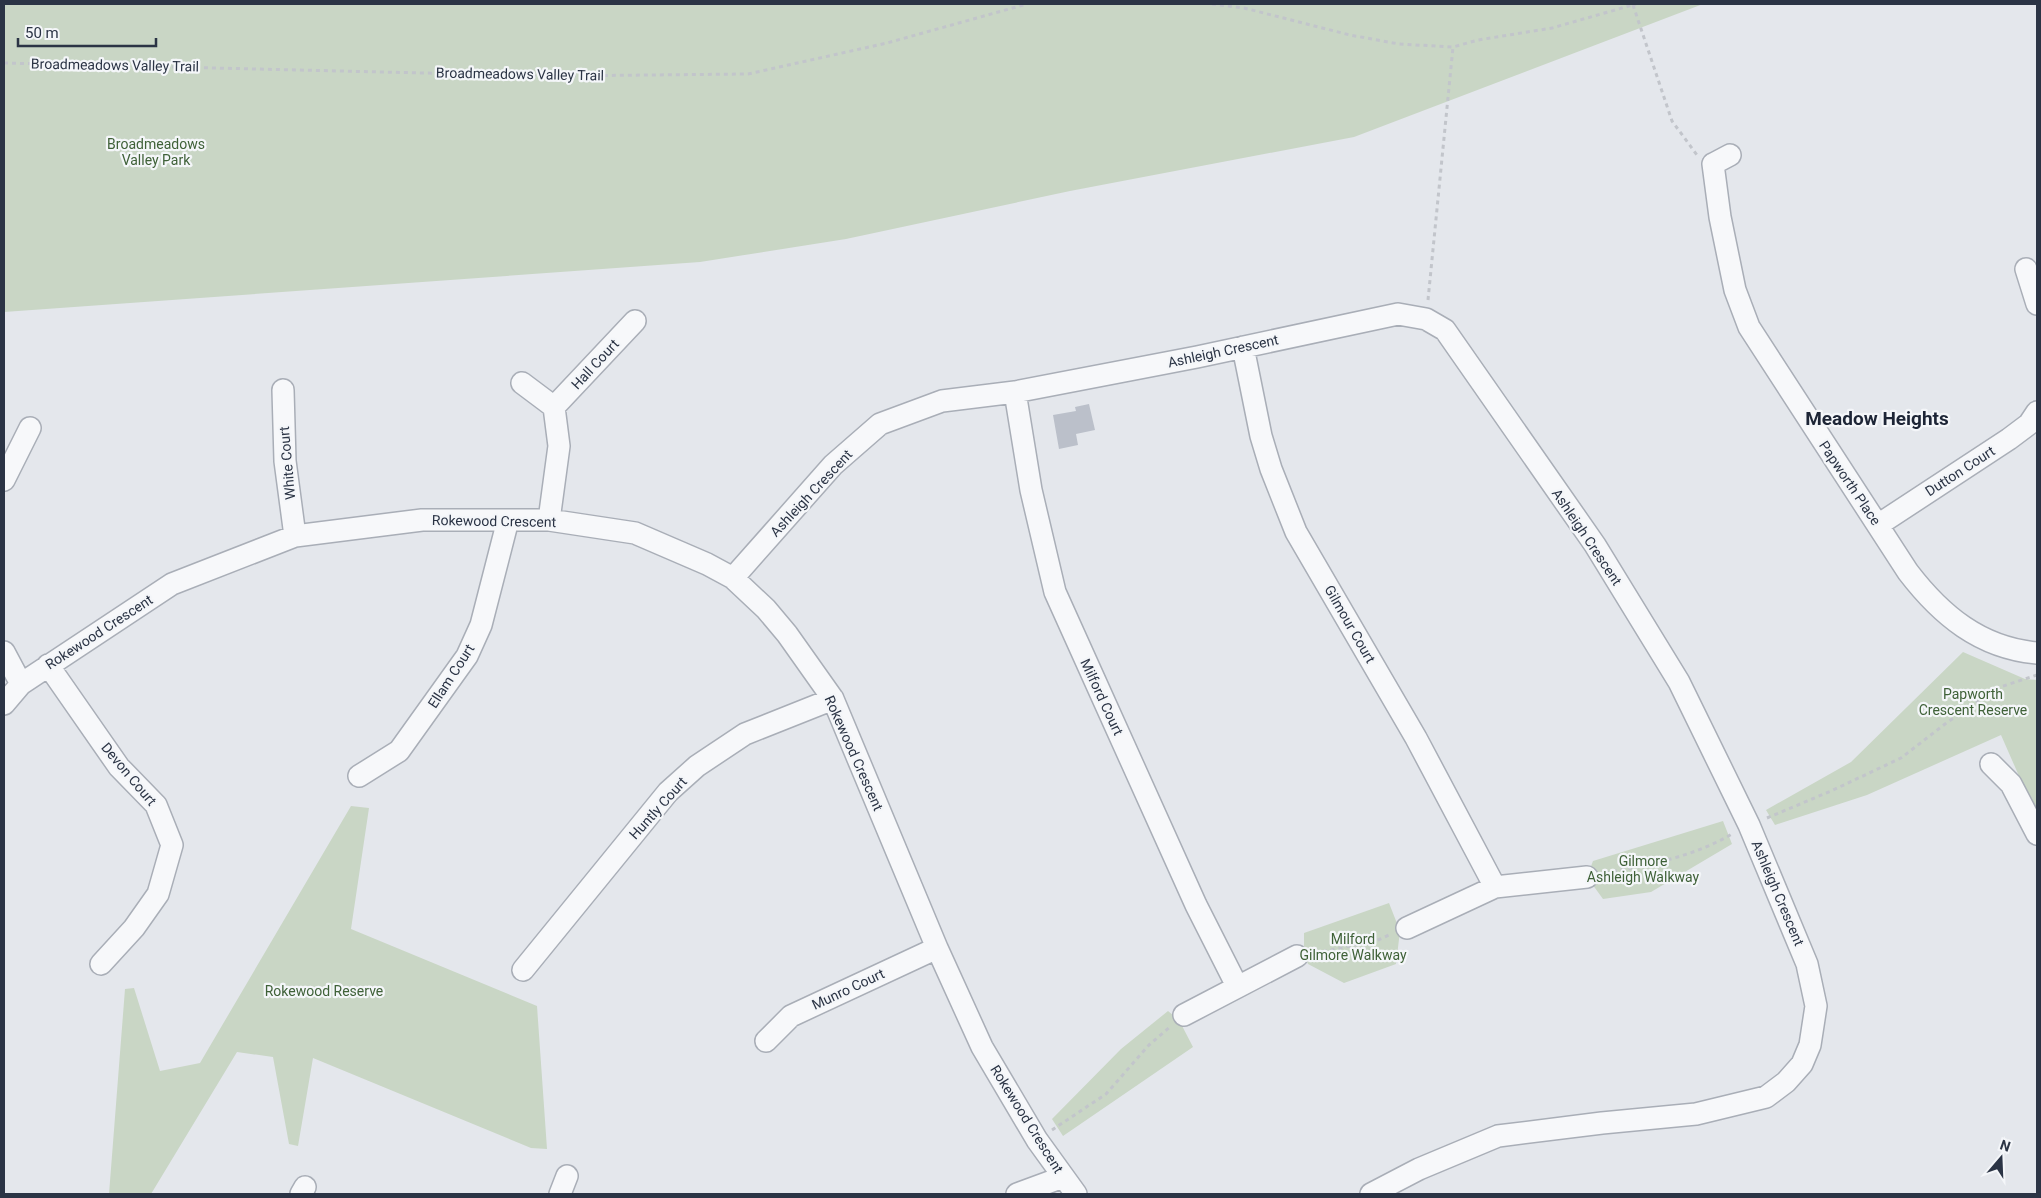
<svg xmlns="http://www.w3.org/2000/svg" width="2041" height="1198" viewBox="0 0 2041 1198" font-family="Roboto,sans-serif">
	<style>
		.green { fill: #c9d6c5 }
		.building { fill: #bbc0ca }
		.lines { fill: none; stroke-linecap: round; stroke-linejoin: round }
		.minor-casing { stroke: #a9aeb7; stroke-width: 24 }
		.path { stroke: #c2c5cb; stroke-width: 3; stroke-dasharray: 4 4; stroke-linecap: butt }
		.minor { stroke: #f7f8fa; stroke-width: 21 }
		.labels { text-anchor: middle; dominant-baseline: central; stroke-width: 4.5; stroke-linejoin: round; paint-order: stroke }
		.street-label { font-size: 14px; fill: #2b3445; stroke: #f4f6f9 }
		.park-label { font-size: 14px; fill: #3f6138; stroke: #f4f6f9 }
		.district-label { font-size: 19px; font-weight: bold; fill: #1d2536; stroke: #f4f6f9 }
	</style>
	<rect width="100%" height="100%" fill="#e4e7ec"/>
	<path class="green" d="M4,4H1703L1354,137L1070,191L846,239L700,262L4,312Z
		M1963,652L2025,679L2037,680V817L2001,735L1867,795L1775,825L1766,810L1851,762Z
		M351,806L369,808L351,929L537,1006L547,1149L531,1148L313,1058L298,1146L289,1144L273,1057L237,1052L151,1194H109L125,989L134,988L160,1071L200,1063Z
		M1723,821L1732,844L1651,892L1603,899L1587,877L1593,861Z
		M1389,903L1400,931L1396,964L1344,983L1308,964L1304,955V933Z
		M1168,1011L1179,1020L1193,1047L1063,1136L1052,1119L1121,1049Z"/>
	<path class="building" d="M1089,404L1095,430L1076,434L1078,445L1059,449L1053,415L1076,411L1075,407Z"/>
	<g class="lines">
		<defs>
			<path id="minor" d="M1713,164L1720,217L1735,290L1749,327L1908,572C1941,615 1980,648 2037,653
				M1713,164L1730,155
				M2026,269L2037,304
				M1243,347L1261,436L1271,469L1296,532L1416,738L1495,887
				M522,383L554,407L635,321
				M283,390L285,461L295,536
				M1015,392L1031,490L1055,592L1196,905L1237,986
				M4,480L30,428
				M549,520L559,446L554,407
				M1878,525L2009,439L2029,424L2037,412
				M733,578L833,465L880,424L942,401L1015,392L1197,357L1398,314L1426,319L1445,330L1595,545L1679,682L1749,825L1807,964L1816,1006L1810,1045L1802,1064L1786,1082L1766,1097L1696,1114L1602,1123L1498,1136L1419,1169L1371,1194
				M4,652L21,684
				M48,665L119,767L156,805L172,845L158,894L134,928L101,964
				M4,704L21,684L172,584L295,536L422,520H549L635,533L707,564L733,578L766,609L787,634L833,699L937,948L982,1047L1037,1140L1076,1194
				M1991,764L2011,784L2037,834
				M359,776L399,751L467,656L481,625L508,520
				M1407,928L1495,887L1587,877
				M523,970L668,792L697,766L745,734L833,699
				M1184,1015L1297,956
				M766,1041L791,1016L937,948
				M301,1194L305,1187
				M560,1194L567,1176
				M1017,1194L1063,1177"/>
		</defs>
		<use href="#minor" class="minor-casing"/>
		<path class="path" d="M1212,4L1244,8L1350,35L1399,44L1453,47L1478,40L1552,28L1636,4
			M1633,5L1672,121L1697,155
			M4,63L550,76L748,74L887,43L1027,4
			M1428,300L1453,47
			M1767,818L1831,791L1901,758L1945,724L1997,688L2037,675
			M1605,873C1648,865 1693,857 1732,834
			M1315,953L1376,941L1389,935
			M1052,1130L1106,1094L1149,1045L1171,1026"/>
		<use href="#minor" class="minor"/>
	</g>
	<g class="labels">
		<g class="street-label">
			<text transform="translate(115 65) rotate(1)">Broadmeadows Valley Trail</text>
			<text transform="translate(520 74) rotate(1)">Broadmeadows Valley Trail</text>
			<text transform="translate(1223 351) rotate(-12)">Ashleigh Crescent</text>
			<text transform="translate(595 364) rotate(-47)">Hall Court</text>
			<text transform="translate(287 463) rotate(-95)">White Court</text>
			<text transform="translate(1960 471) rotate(-33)">Dutton Court</text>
			<text transform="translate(1850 483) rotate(56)">Papworth Place</text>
			<text transform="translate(811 493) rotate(-47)">Ashleigh Crescent</text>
			<text transform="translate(494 521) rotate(1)">Rokewood Crescent</text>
			<text transform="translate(1587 537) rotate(56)">Ashleigh Crescent</text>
			<text transform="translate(1350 624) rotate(60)">Gilmour Court</text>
			<text transform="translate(99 632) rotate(-33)">Rokewood Crescent</text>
			<text transform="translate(451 676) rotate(-57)">Ellam Court</text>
			<text transform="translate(1102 697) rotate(65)">Milford Court</text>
			<text transform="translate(854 753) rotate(66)">Rokewood Crescent</text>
			<text transform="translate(129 774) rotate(50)">Devon Court</text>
			<text transform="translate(658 808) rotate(-48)">Huntly Court</text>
			<text transform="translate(1778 893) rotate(67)">Ashleigh Crescent</text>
			<text transform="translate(848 989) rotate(-25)">Munro Court</text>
			<text transform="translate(1027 1119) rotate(58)">Rokewood Crescent</text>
		</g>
		<g class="park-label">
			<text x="156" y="144">Broadmeadows<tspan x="156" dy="16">Valley Park</tspan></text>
			<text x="1973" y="694">Papworth<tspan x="1973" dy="16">Crescent Reserve</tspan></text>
			<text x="1643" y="861">Gilmore<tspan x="1643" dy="16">Ashleigh Walkway</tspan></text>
			<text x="1353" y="939">Milford<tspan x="1353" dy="16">Gilmore Walkway</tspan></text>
			<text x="324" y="991">Rokewood Reserve</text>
		</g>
		<g class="district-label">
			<text x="1877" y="418">Meadow Heights</text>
		</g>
	</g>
	<rect width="2041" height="1198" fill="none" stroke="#2b3445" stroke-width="10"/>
	<g transform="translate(2001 1158) rotate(19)" stroke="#f4f6f9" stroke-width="4" paint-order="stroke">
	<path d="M0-4L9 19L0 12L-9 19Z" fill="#2b3445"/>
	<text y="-8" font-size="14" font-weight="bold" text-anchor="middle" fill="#2b3445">N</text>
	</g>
	<path d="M18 38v8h138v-8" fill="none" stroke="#2b3445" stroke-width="2.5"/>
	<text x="25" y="38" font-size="15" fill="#2b3445" stroke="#f4f6f9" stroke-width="4" paint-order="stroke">50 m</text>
</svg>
